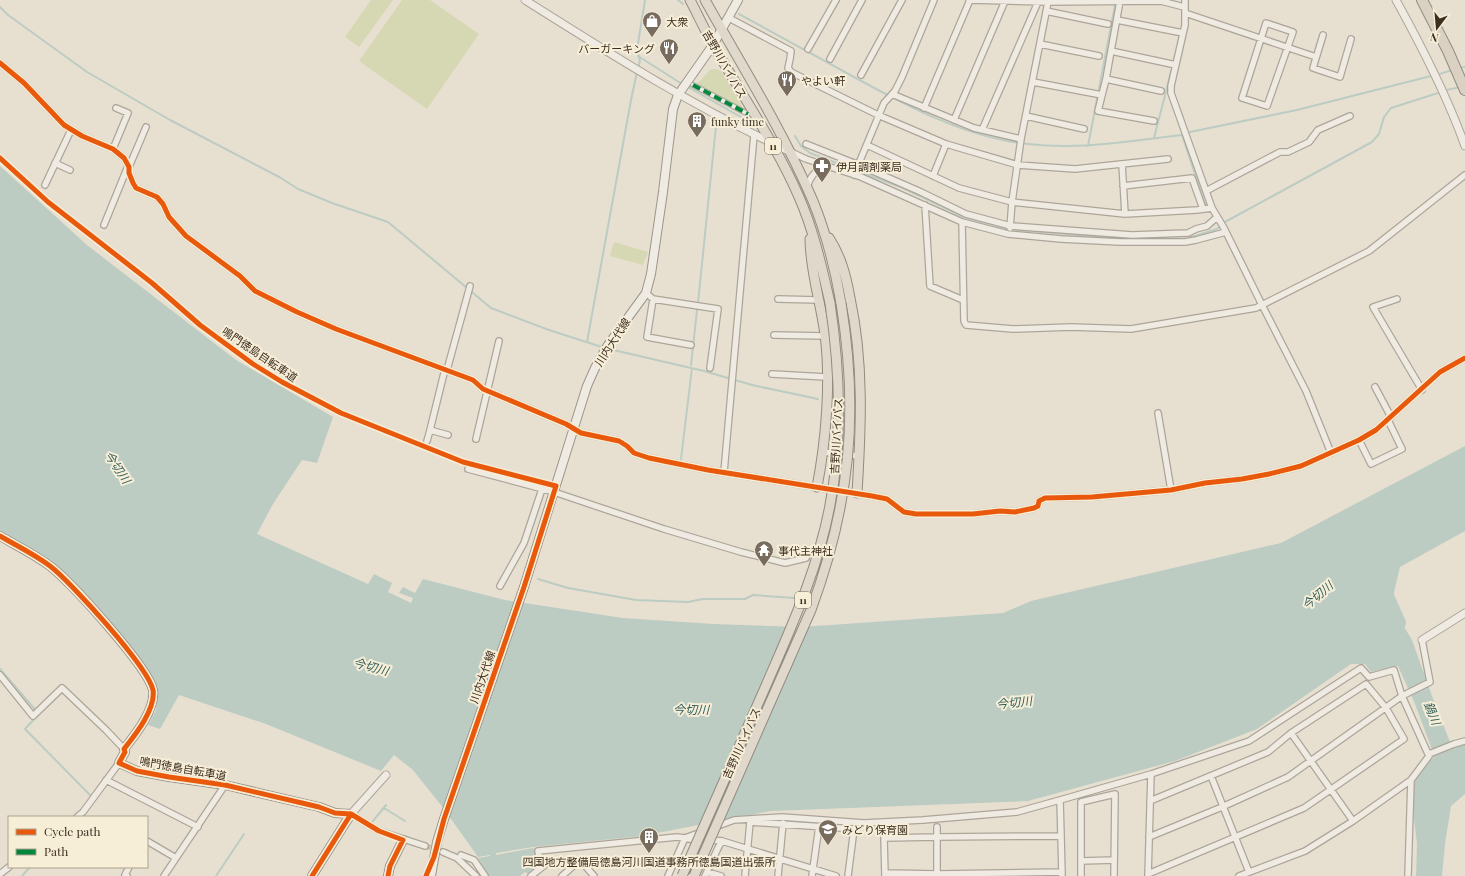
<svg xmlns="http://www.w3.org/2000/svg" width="1465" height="876" viewBox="0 0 1465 876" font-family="'Playfair Display','Noto Sans JP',serif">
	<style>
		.green { fill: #d6d7b3 }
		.water { fill: #bcccc2 }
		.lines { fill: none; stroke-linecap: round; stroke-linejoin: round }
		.stream { stroke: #bcccc2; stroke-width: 2 }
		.river { stroke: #bcccc2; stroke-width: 12 }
		.minor-tunnel { stroke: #c5bcae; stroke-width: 5.5; stroke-dasharray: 5.5 3; stroke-linecap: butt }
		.pedestrian-casing { stroke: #ada599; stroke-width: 6 }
		.minor-casing { stroke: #ada599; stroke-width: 8 }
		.tertiary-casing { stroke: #ada599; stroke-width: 9 }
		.secondary-casing { stroke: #9c958a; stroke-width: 10 }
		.trunk-casing { stroke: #928b80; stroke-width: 11 }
		.motorway-casing { stroke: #928b80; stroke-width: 12 }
		.pedestrian { stroke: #efebe3; stroke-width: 4 }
		.minor { stroke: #efebe3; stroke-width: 5.5 }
		.tertiary { stroke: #efebe3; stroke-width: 7 }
		.secondary { stroke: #efebe3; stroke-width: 8 }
		.trunk { stroke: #e0d9cb; stroke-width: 9 }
		.motorway { stroke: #dad1c2; stroke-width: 10 }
		.trunk-bridge-casing { stroke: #928b80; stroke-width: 11; stroke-linecap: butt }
		.trunk-bridge { stroke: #e0d9cb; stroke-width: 9 }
		.quiet { stroke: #00873e; stroke-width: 4; stroke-dasharray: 8 4; stroke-linecap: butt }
		.cycleway-casing { stroke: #f7eed8; stroke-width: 8 }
		.cycleway { stroke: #e8590c; stroke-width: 5 }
		.labels { text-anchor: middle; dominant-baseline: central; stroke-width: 4; stroke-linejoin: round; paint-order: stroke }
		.shield { fill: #f7eed8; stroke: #756857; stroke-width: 1 }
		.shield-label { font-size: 10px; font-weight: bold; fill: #3d2e20 }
		.poi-label { font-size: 11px; fill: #3d2e20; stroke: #f7eed8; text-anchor: start }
		.street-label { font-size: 11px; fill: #3d2e20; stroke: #f7eed8 }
		.water-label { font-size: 12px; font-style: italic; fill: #2f5d5a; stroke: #f7eed8 }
	</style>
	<rect width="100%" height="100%" fill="#e7e0d1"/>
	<path class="green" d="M371,0H393L359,47L345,37Z
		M402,0H430L479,34L427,109L359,61Z
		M713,69H717L722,72L744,110L697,84L710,70Z
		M614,242L648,252L643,265L610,256Z"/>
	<path class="water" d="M0,166L87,245L236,360L333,417L317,463L302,460L273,504L257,534L368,584L374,574L392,583L388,592L411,603L413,598L399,593L403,587L415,593L423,579L505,600L623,618L714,624L801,627L1003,613L1031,601L1281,543L1465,446V531L1400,567L1391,605L1412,640L1432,696L1452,747L1465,745V794L1451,806L1445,844L1442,876H1416L1417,844L1413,810L1414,777L1433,758L1434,755L1415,704L1398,666L1371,672L1365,664H1351L1257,729L1175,761L1028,801L771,811L642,836L533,847L496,853V855L533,848L542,864L530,875L525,872L520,876H489L478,858L490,856V855L478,857L444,809L413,770L394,755L381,771L266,724L179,695L160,729L148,725L156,710L158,692L153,679L123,636L95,605L53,562L0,531Z"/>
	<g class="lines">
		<path class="stream" d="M678,0L683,4
			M0,7L8,15L87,72L170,120L281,178L298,189L332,203L388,222L491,308L549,330L605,348
			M739,14C778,35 816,56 854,77C907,106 967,138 1028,144C1079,150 1131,141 1182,135L1205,204
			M638,56L682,84
			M638,68L640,61L637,50L645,0
			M1458,68L1465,67
			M1440,74L1452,70
			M686,86L748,121
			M1447,90L1460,87
			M1190,132L1297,110L1431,76
			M795,136L801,146L810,153L903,188L966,218L1008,229L1112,238L1195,236L1217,229L1225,222L1372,142L1379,134L1384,117L1391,108L1438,93
			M1154,138L1171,72
			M1088,146L1115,5
			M698,303L716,126
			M587,342L631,100L637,72
			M609,349L704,371L752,385L818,399
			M691,365L697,310
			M681,459L692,368
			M538,579L568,588L636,600L688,602L703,599H745L753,595L794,598
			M0,669L39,714L25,729L90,795
			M384,808L405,821
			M373,821L386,805
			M22,876L30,867
			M216,876L244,834"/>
		<path class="river" d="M1385,589L1400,623"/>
		<path class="minor-tunnel" d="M425,846L443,852"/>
		<defs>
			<path id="pedestrian" d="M693,85L748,114"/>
			<path id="minor" d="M969,0L1048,2L1161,1L1184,7
				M1185,0V25L1171,86V93L1212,208L1224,228L1262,305L1306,391L1331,453
				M1120,1L1106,79L1098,111L1154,121
				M1046,11L1108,24
				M1185,13L1316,57
				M729,18L791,51L790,59L788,68L791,72L878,115L946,144L933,176
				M1117,20L1183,33
				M1266,23L1293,32L1267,106L1242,98Z
				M1323,35L1313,68L1340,77L1351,39
				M1040,44L1099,56
				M808,49L836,0
				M1111,51L1176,65
				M830,59L862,0
				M0,63L24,83L64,125L82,136L113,149L124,158L129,167V173L133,183L136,188L157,197L163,204L169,217L186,236L240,276L255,291L297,312L336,329L473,380L483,389L566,424L581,433L619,441L627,446L634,453L649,458L708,470L872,496L887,499L904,512L916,514H973L1000,511L1015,512L1034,508L1038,506L1039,501L1045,498L1092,497L1171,490L1205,483L1242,479L1269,474L1301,466L1359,440L1376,430L1440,372L1465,358
				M861,75L902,0
				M1106,79L1161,91
				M1033,82L1102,95
				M892,94L974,128L1021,139
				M924,108L970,0
				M1026,116L1084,129
				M954,120L1005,1
				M982,130L1038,2
				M806,144L859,165L921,192L966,214L1011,226L1132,235L1188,233L1196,229L1207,226L1217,217
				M946,144L1018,165L1075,169L1168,159
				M867,145L959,188L1012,202L1125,214L1197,210L1212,208
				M113,149L128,113L116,108
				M791,152L806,159L861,177L962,222L1008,234L1061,239L1120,242H1185L1196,240L1226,232
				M55,163L70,170
				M1122,164L1125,214
				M129,167L146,127
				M854,175L884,103L895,91L902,77L934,0
				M45,185L71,130
				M1123,186L1192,178L1203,209
				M807,187C810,177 815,170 825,166
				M1206,191L1280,152H1288L1309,142L1318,130L1350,116
				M925,205L930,286L963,300
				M962,222L964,321L966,325L1013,329L1071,327L1131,329L1256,308L1369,251L1465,175
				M104,225L128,166
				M1010,228L1012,202L1021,139L1048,2
				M646,293L653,299L718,309L710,368
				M653,299L647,337L691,345
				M778,299L819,300
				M1397,299L1373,307L1422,390
				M774,335L825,336
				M445,369L430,430L448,435
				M447,370L470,286
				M772,374L826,377
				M1375,387L1391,417
				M1158,413L1171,490
				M476,439L499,341
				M1359,440L1371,464L1402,449L1388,420
				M427,441L430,430
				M823,452L859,456
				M468,469L554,492L664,529L741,552L785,563L806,558
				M724,472L754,135
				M500,586L524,543L542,489
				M0,675L33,716L62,688L106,730L124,749
				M1291,733L1353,821
				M1429,754L1454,744L1465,741
				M1211,776L1249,872
				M106,780L198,827
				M351,814L379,831L425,846
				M77,817L83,812L119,763
				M1061,836L1060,800L1151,774
				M1149,837L1222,807L1288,777L1402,696L1430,682L1422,640
				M147,841L176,858
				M443,852L457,858L476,876
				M461,855L474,860L485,876
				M1081,861L1114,860
				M707,872L721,876
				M885,873L937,874L1062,872
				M0,874L9,867
				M1148,874L1304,808L1404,739L1386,708L1366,684L1291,733L1268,752L1150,801
				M127,876L125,875L129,867
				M164,876L225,785
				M531,876L546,864L539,856L538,851L677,837L685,838L734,820L782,817L864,823L923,820L1017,812L1060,800
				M562,876L580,860L594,876
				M668,876L685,838C695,842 710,839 722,841L836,876
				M705,876L718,848L722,841
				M745,876L750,822L854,829L848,876
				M778,876L783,823
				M812,876L819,826
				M885,876L884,838L937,837V827
				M937,876V837L1061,836L1062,876
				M1081,876V802L1115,794L1114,876
				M1148,876L1151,774L1249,741L1361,668L1369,677L1394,670L1402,696L1429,756L1411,780L1353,821L1305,851L1239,876
				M1408,876L1411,780"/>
			<path id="tertiary" d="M525,0C612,55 697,109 791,152
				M1396,0C1422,47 1447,95 1465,146
				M1422,640L1465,613
				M351,814L386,775"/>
			<path id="secondary" d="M0,536C17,546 34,554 50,566C71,582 148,667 153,690C156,709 135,735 124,749L125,752L119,763L137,771L169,777L225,785L319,807L335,813L351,814L312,876
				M388,876L390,866L403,840
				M431,876L437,842L444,819L524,587L587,386L595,368L608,345L646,293L651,274L663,192L673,109L678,95L713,45L738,0"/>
			<path id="trunk" d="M690,0C698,15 705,31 714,46C742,96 776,144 799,197C814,231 822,268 830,303
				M705,0C742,66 783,131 813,201C826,233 835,268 841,303
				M829,238C841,256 846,276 850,298C864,362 861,428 857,493
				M810,239C810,271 821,303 825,335C831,382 826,441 817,487"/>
			<path id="motorway" d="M1422,0L1448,51L1465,90"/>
		</defs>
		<use href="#pedestrian" class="pedestrian-casing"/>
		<use href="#minor" class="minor-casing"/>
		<use href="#tertiary" class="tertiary-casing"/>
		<use href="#secondary" class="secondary-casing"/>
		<use href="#trunk" class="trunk-casing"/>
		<use href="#motorway" class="motorway-casing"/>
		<use href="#pedestrian" class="pedestrian"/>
		<use href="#minor" class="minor"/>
		<use href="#tertiary" class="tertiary"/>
		<use href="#secondary" class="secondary"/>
		<use href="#trunk" class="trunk"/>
		<use href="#motorway" class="motorway"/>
		<defs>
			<path id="trunk-bridge" d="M682,876C709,814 737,752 764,690C790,630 818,570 830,505C843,437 840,370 830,303
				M694,876L811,610C850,504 859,414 841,303"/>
		</defs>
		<use href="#trunk-bridge" class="trunk-bridge-casing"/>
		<use href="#trunk-bridge" class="trunk-bridge"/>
		<path class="quiet" d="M693,85L748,114"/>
		<defs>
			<path id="cycleway" d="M0,63L24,83L64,125L82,136L113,149L124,158L129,167V173L133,183L136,188L157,197L163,204L169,217L186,236L240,276L255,291L297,312L336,329L473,380L483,389L566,424L581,433L619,441L627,446L634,453L649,458L708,470L872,496L887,499L904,512L916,514H973L1000,511L1015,512L1034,508L1038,506L1039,501L1045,498L1092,497L1171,490L1205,483L1242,479L1269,474L1301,466L1359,440L1376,430L1440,372L1465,358
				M0,158L48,202L152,283L200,325L253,364L282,382L341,413L463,462L556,486L524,587L444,819L434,857L426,876
				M0,536C17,546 34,554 50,566C71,582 148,667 153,690C156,709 135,735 124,749L125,752L119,763L137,771L169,777L225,785L319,807L335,813L351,814L379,831L403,840L390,866L388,876
				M312,876L351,814"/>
		</defs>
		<use href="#cycleway" class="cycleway-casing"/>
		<use href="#cycleway" class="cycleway"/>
	</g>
	<defs>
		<symbol id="shop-pin" viewBox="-11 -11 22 30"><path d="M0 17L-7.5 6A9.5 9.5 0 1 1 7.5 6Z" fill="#786c5e" stroke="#f7eed8"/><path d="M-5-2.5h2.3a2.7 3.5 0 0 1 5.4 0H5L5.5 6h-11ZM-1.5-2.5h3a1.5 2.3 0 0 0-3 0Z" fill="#fff"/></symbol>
		<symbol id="restaurant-pin" viewBox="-11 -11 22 30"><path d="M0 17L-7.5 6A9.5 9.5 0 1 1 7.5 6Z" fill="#786c5e" stroke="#f7eed8"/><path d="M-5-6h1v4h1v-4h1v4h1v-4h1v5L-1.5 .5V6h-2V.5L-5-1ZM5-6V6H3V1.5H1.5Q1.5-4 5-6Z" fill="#fff"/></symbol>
		<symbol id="building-pin" viewBox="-11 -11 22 30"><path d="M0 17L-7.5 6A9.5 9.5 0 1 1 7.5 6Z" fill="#786c5e" stroke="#f7eed8"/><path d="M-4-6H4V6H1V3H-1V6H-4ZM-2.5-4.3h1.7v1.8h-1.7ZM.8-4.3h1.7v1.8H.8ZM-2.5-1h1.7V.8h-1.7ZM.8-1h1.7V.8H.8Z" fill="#fff"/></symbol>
		<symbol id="pharmacy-pin" viewBox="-11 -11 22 30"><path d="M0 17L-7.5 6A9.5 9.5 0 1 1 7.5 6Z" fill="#786c5e" stroke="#f7eed8"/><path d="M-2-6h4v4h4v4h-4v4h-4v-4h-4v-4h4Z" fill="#fff"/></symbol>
		<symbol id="temple-pin" viewBox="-11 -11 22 30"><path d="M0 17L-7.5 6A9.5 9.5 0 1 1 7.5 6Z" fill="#786c5e" stroke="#f7eed8"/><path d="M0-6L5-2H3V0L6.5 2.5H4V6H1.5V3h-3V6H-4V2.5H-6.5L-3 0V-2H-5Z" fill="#fff"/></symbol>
		<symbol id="school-pin" viewBox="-11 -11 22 30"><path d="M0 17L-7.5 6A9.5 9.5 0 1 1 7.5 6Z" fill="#786c5e" stroke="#f7eed8"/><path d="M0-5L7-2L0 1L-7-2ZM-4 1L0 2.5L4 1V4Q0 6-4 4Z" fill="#fff"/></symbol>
	</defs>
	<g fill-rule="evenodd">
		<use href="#shop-pin" x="641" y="10" width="22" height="30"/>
		<use href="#restaurant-pin" x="658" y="37" width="22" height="30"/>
		<use href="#restaurant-pin" x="776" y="69" width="22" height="30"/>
		<use href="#building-pin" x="686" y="110" width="22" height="30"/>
		<use href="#pharmacy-pin" x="811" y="155" width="22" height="30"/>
		<use href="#temple-pin" x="753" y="539" width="22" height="30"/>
		<use href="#school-pin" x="817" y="818" width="22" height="30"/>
		<use href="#building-pin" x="638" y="826" width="22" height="30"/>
	</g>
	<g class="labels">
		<g class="shield">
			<rect x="765" y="138" width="16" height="16" rx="3"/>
			<rect x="795" y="592" width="16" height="16" rx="3"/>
		</g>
		<g class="shield-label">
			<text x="773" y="146">11</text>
			<text x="803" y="600">11</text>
		</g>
		<g class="poi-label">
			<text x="666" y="21">大衆</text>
			<text x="655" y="48" text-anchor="end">バーガーキング</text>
			<text x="801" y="80">やよい軒</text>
			<text x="711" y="121">funky time</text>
			<text x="836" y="166">伊月調剤薬局</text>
			<text x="778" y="550">事代主神社</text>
			<text x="842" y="829">みどり保育園</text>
			<text x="649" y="861" text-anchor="middle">四国地方整備局徳島河川国道事務所徳島国道出張所</text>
		</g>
		<g class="street-label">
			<text transform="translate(725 64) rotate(60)">吉野川バイパス</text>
			<text transform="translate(612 342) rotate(-57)">川内大代線</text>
			<text transform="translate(260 354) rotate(34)">鳴門徳島自転車道</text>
			<text transform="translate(836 436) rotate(-87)">吉野川バイパス</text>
			<text transform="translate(482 677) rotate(-71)">川内大代線</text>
			<text transform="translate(741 743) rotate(-66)">吉野川バイパス</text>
			<text transform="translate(183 768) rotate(10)">鳴門徳島自転車道</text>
		</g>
		<g class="water-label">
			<text transform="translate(118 467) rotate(56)">今切川</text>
			<text transform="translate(1317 595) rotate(-40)">今切川</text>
			<text transform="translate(371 666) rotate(15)">今切川</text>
			<text transform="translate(1014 702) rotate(-6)">今切川</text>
			<text transform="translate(691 709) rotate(1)">今切川</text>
			<text transform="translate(1433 713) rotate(68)">鍋川</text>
		</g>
	</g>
	<rect x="8" y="816" width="140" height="52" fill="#f7eed8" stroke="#ada18e"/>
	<rect x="16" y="829" width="20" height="6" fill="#e8590c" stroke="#ada18e"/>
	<text x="44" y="836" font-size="12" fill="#3d2e20">Cycle path</text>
	<rect x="16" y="849" width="20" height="6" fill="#00873e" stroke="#ada18e"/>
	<text x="44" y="856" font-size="12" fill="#3d2e20">Path</text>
	<g transform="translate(1437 28) rotate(196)" stroke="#f7eed8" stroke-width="3" paint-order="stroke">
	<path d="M0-3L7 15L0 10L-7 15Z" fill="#3d2e20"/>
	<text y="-6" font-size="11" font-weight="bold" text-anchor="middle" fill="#3d2e20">N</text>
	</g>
</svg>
